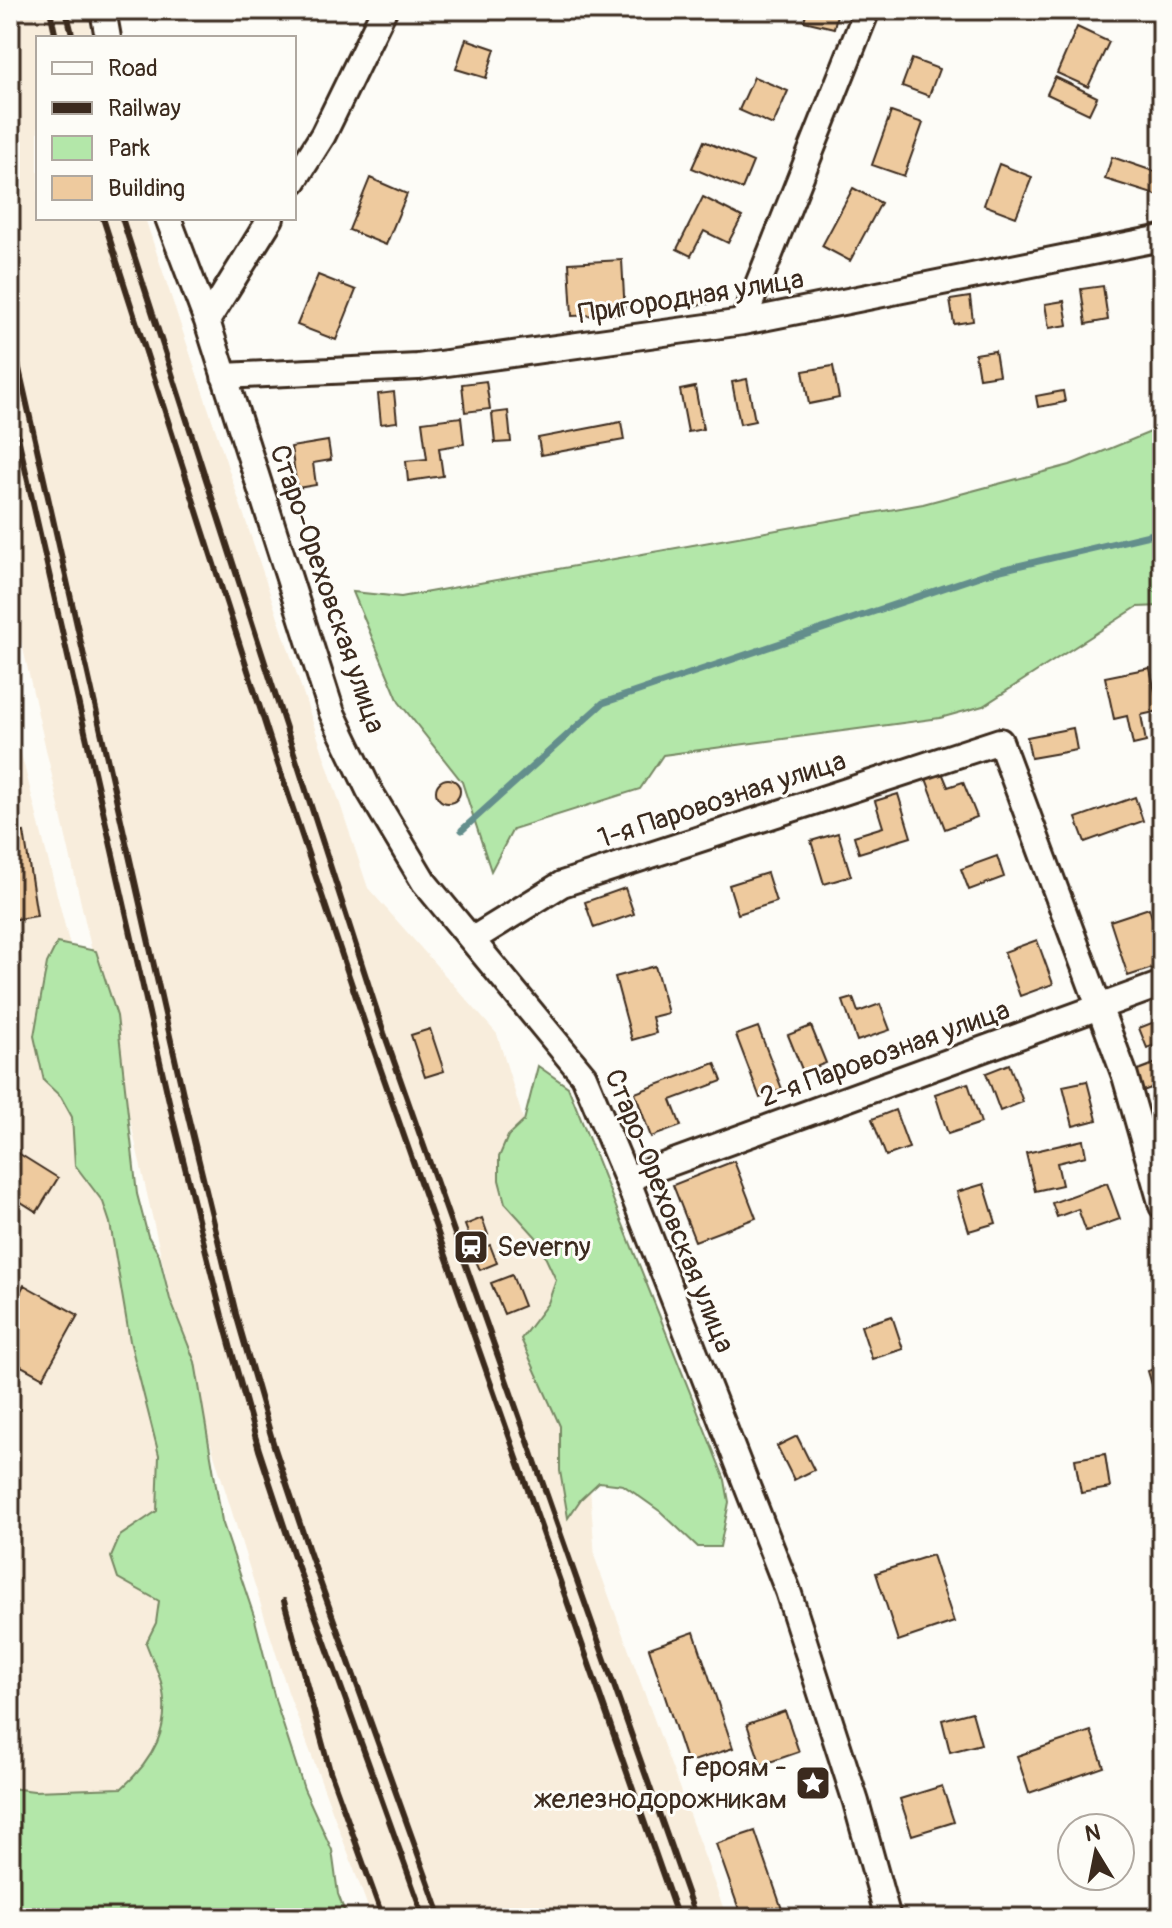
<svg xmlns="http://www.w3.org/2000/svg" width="1172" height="1928" viewBox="0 0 1172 1928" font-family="Pangolin,sans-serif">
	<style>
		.built { fill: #f8eddc }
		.green { fill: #b3e7a9; stroke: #778864; stroke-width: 2 }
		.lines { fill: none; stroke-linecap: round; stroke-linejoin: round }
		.stream { stroke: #648e8c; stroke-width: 7 }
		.building { fill: #eeca9e; stroke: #3b2a1e; stroke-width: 2 }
		.street-casing { stroke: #3b2a1e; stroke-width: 30 }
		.street { stroke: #fdfcf7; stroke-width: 24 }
		.rail { stroke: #3b2a1e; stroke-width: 6 }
		.labels { text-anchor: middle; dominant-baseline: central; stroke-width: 6; stroke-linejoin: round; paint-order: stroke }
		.street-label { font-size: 28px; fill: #3b2a1e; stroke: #fdfcf7 }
		.poi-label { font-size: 28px; fill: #3b2a1e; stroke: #fdfcf7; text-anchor: start }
	</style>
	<rect width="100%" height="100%" fill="#fdfcf7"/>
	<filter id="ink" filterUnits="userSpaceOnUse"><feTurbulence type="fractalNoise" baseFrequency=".0125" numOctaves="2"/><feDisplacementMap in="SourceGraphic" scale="16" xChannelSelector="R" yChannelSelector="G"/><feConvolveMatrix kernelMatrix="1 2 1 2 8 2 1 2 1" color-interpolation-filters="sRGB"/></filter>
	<g filter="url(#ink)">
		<path class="built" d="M10,10H87L92,38H38V218H145L368,888L497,1034L576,1291L595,1558L727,1918H372L288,1692L185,1361L10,591Z
			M10,710L303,1861L322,1918H10Z"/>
		<path class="green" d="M1162,430V606L1137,607L983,706L940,718L663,755L640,789L513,829L491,871L462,782L399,702L353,592L401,597L923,504L1070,465L1153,431Z
			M57,943L96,951L117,1016L137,1194L148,1236L159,1255L170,1299L195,1362L222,1521L254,1616L276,1703L304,1789L332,1850L338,1894L347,1918H10V1788L34,1791L122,1788C153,1760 171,1728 162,1686C159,1672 151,1657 146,1643L156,1623L159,1601L118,1578L111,1557L120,1536L157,1511L159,1455L130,1341L110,1223L103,1202L75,1165L72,1117L61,1097L44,1081L34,1036L47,963Z
			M538,1066L568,1087L725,1480L729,1502L720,1547H698L661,1512L623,1485L599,1482L581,1499L568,1518L560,1471V1426L521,1339L548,1303L556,1280L536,1237L505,1203L499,1180V1157L508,1136L524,1121Z"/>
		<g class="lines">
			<path class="stream" d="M462,830L603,703L988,573L1162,532"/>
		</g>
		<path class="building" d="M807,10H838L834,28L804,21Z
			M1077,27L1109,42L1088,87L1057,73Z
			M466,39L495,49L486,78L456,69Z
			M912,59L939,69L929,96L902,86Z
			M1162,66V97L1151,92Z
			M754,77L788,91L773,125L739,110Z
			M1055,77L1097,97L1089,114L1047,94Z
			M891,112L923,123L904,176L872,165Z
			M704,141L753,162L742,189L692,168Z
			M1112,157L1162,174V197L1105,179Z
			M999,164L1032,177L1016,217L984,205Z
			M370,178L407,194L386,245L349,230Z
			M853,188L881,203L850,261L822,246Z
			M703,197L742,217L728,243L704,231L691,256L677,249Z
			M622,260L625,314L572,316L569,263Z
			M318,275L356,290L336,340L297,325Z
			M1103,286L1108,320L1086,324L1081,289Z
			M706,292L708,304L682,307L680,296Z
			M970,297L973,321L954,324L950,300Z
			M1064,301L1068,325L1049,328L1045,304Z
			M995,351L999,375L979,378L975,354Z
			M833,366L839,398L809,404L803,371Z
			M747,379L755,421L740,424L732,382Z
			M486,381L490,409L465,412L462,384Z
			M695,387L703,429L688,432L680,390Z
			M1063,391L1065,402L1038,407L1036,396Z
			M394,392L397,422L381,424L378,394Z
			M508,411L511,442L495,443L492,413Z
			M461,417L464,444L439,448L443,476L408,481L406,461L427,459L422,422Z
			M621,422L624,440L541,455L538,438Z
			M328,441L331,460L313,463L316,485L297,488L291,447Z
			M1150,668L1159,711L1141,715L1146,742L1133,745L1127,716L1114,719L1105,677Z
			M1073,728L1077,750L1031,758L1027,737Z
			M941,770L948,787L963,782L977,817L945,829L925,776Z
			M436 791a12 12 0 1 1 24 0a12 12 0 1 1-24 0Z
			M898,794L911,837L859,853L854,836L883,827L875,801Z
			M1135,797L1143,821L1085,842L1076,818Z
			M24,832L37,916L10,920V834Z
			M838,833L851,876L824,884L811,841Z
			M997,856L1004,877L969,890L961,869Z
			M767,873L776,902L738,914L729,885Z
			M625,888L634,914L594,928L585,902Z
			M1149,908L1157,933L1162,932V965L1128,976L1110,921Z
			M1037,940L1053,984L1020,996L1004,952Z
			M655,966L668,1013L652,1017L656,1033L632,1040L615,977Z
			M853,998L858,1012L880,1004L890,1030L857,1041L843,1001Z
			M1162,1019V1042L1147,1048L1139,1028Z
			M811,1026L826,1063L803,1072L788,1035Z
			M758,1027L782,1089L760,1098L736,1035Z
			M430,1029L444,1071L425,1077L411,1035Z
			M1162,1061V1084L1143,1091L1135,1071Z
			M715,1063L722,1081L671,1100L681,1126L651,1137L635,1093Z
			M1009,1064L1023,1102L1000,1111L986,1073Z
			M1087,1081L1097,1120L1073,1126L1063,1086Z
			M968,1083L981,1123L948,1134L935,1094Z
			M1162,1105V1128L1159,1129L1151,1109Z
			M895,1110L909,1148L886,1156L872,1119Z
			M1083,1140L1086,1156L1057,1163L1062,1185L1035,1191L1026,1153Z
			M10,1148L58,1178L37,1212L10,1195Z
			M734,1161L756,1218L695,1241L673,1185Z
			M1107,1183L1120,1219L1086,1231L1078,1209L1057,1217L1052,1203Z
			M984,1184L996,1223L969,1231L957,1192Z
			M482,1218L488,1235L471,1241L465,1225Z
			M490,1245L497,1263L480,1270L472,1252Z
			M512,1275L524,1306L504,1314L491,1283Z
			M24,1285L78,1315L43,1378L10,1360V1311Z
			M892,1316L903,1349L872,1359L861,1326Z
			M1162,1366V1385L1153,1388L1148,1371Z
			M797,1436L814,1470L794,1480L777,1446Z
			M1105,1454L1110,1488L1081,1493L1075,1459Z
			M932,1555L954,1622L898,1641L876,1573Z
			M694,1632L733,1748L687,1763L649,1648Z
			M785,1711L799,1752L761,1765L747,1724Z
			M972,1712L981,1744L950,1752L942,1720Z
			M1162,1714V1735L1158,1737L1152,1717Z
			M1091,1731L1104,1767L1029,1793L1017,1756Z
			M942,1786L954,1822L912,1835L900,1799Z
			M755,1831L785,1918H742L716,1844Z"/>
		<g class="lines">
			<defs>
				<path id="street" d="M103,10L108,38
					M294,181L323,135L384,10
					M168,218L207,321L332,713L369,790L424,882L584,1076L627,1179L788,1591L856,1802L888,1918
					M207,321L271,218
					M743,322L867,10
					M224,376L418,367L743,322L1162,238
					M473,939L562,884L1000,741L1125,1076L1162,1206
					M627,1179L1162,984"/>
			</defs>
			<use href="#street" class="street-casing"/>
			<use href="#street" class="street"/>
			<path class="rail" d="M50,10L56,38
				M66,10L73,38
				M103,218L277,761L370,1039L678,1918
				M122,218L384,1033L696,1918
				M10,329L188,1116L236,1314L274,1446L309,1551L441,1918
				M10,402L174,1123L222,1316L259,1450L294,1556L424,1918
				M284,1601L330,1771L383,1918"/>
		</g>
	</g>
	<defs>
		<symbol id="station-square" viewBox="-11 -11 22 22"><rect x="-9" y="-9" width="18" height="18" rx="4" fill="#3b2a1e" stroke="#fdfcf7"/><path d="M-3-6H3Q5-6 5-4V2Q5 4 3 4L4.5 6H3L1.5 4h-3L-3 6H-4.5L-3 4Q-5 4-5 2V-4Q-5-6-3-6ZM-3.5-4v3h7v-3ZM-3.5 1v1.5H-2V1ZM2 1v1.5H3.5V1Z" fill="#fff"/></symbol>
		<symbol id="sight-square" viewBox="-11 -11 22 22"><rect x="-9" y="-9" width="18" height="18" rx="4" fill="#3b2a1e" stroke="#fdfcf7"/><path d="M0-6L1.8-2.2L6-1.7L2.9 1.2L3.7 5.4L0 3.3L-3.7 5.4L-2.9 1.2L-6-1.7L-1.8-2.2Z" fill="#fff"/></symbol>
	</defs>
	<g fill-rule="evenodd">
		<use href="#station-square" x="451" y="1227" width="40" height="40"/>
		<use href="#sight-square" x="793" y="1763" width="40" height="40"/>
	</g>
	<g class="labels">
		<g class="street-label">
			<text transform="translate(691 297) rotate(-9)">Пригородная улица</text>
			<text transform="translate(327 589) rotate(71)">Старо-Ореховская улица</text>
			<text transform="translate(722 800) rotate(-18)">1-я Паровозная улица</text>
			<text transform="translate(885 1054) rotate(-20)">2-я Паровозная улица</text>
			<text transform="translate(669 1211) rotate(68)">Старо-Ореховская улица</text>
		</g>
		<g class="poi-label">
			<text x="497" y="1247">Severny</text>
			<text x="787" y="1767" text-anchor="end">Героям -<tspan x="787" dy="32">железнодорожникам</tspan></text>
		</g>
	</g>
	<rect width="1172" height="1928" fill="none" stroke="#fdfcf7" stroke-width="40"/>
	<rect x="20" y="20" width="1132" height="1888" fill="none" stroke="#3b2a1e" stroke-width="3" filter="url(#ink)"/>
	<rect x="36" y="36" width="260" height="184" fill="#fdfcf7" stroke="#afa8a0" stroke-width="2"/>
	<rect x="52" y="62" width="40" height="12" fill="#fdfcf7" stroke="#afa8a0" stroke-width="2"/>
	<text x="108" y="76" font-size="24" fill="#3b2a1e">Road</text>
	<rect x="52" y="102" width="40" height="12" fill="#3b2a1e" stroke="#afa8a0" stroke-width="2"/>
	<text x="108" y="116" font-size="24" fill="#3b2a1e">Railway</text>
	<rect x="52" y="136" width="40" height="24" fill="#b3e7a9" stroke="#afa8a0" stroke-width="2"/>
	<text x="108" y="156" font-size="24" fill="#3b2a1e">Park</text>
	<rect x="52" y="176" width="40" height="24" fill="#eeca9e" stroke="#afa8a0" stroke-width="2"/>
	<text x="108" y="196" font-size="24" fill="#3b2a1e">Building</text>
	<g transform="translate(1096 1852) rotate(350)"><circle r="38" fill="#fdfcf7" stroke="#afa8a0" stroke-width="2"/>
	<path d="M0-6L14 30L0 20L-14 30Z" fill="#3b2a1e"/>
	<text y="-12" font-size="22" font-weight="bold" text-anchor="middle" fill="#3b2a1e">N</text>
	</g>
</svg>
